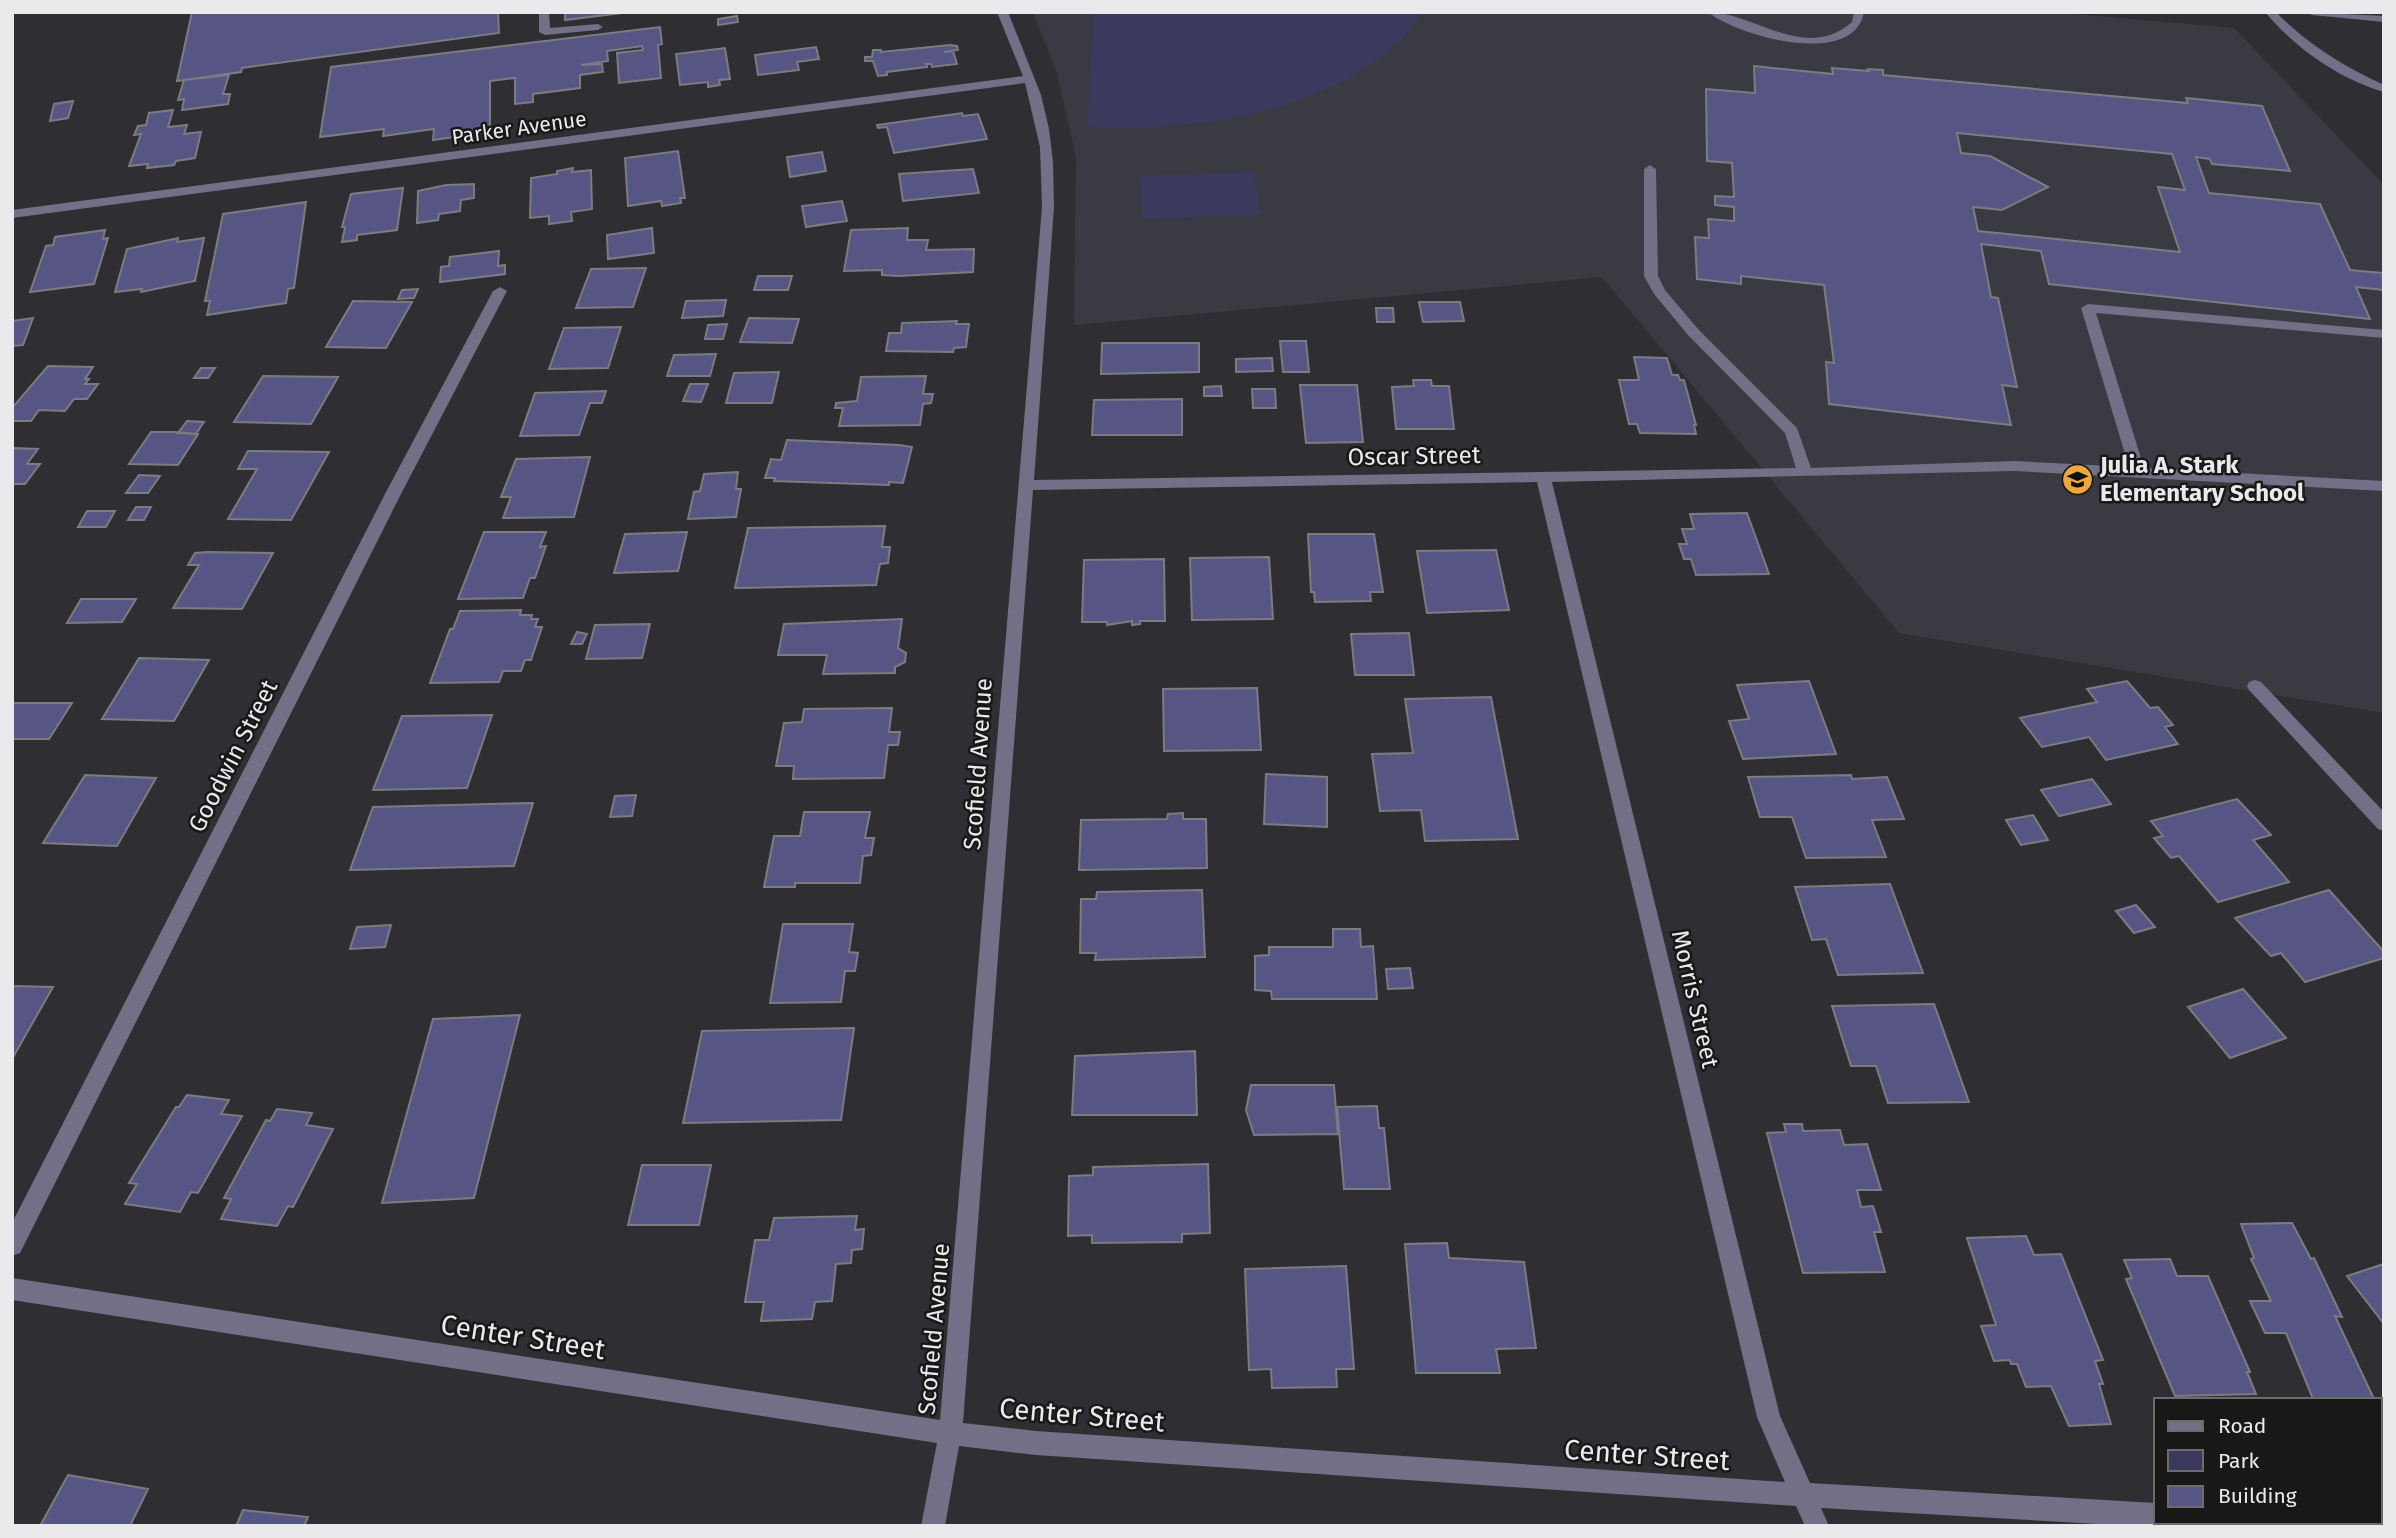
<svg xmlns="http://www.w3.org/2000/svg" width="2396" height="1538" viewBox="0 0 2396 1538" font-family="'Fira Sans',sans-serif">
	<style>
		.built { fill: #3a3a42 }
		.green { fill: #3c395f }
		.building { fill: #575583; stroke: #7c7c80; stroke-width: 2; fill-rule: evenodd }
		.lines { fill: none; stroke-linecap: round; stroke-linejoin: round }
		.minor { fill: #717086; fill-rule: evenodd }
		.labels { text-anchor: middle; dominant-baseline: central; stroke-width: 5; stroke-linejoin: round; paint-order: stroke }
		.far-street-label { font-size: 21px; fill: #eaeaec; stroke: #181819 }
		.street-label { font-size: 24px; fill: #eaeaec; stroke: #181819 }
		.poi-label { font-size: 24px; font-weight: bold; fill: #eaeaec; stroke: #181819; text-anchor: start }
		.near-street-label { font-size: 28px; fill: #eaeaec; stroke: #181819 }
	</style>
	<rect width="100%" height="100%" fill="#2f2f33"/>
	<path class="built" d="M1033,12H2051L2234,28L2384,185V713L1899,633L1602,277L1074,325L1076,158L1057,73Z"/>
	<path class="green" d="M1094,12H1420C1414,31 1393,47 1378,59C1295,119 1186,131 1087,126Z
		M1254,172L1261,214L1143,219L1140,176Z"/>
	<path class="building" d="M192,12H498L499,33L242,68L241,72L177,81Z
		M565,12H630L565,20Z
		M737,16L738,22L718,25V19Z
		M660,27L662,44L658,45L661,78L619,83L617,53L643,50L642,46L607,51L608,61L581,65L602,64L603,72L580,75V88L533,94V102L515,104V78L490,81V132L433,140L434,129L383,136L384,129L320,137L331,67Z
		M950,45L957,46L958,50L944,52L953,51L957,64L932,67L931,64H926L927,67L887,72V75L878,76L873,61H865V57H872L873,50H881V52Z
		M816,47L819,59L797,62L799,70L758,75L755,55Z
		M725,48L730,79L719,80L720,85L708,87V82L680,85L676,54Z
		M1754,66L1833,74L1832,68L1869,71L1868,69L1883,70V75L2188,103L2186,98L2262,106L2290,171L2212,164L2210,159L2196,157L2209,193L2320,204L2350,270L2382,273L2384,290L2356,287L2370,319L2049,284L2041,251L1981,244L1991,297L1998,298L2017,387L2002,385L2011,425L1829,404L1826,362L1834,363L1824,285L1741,276V284L1697,279L1695,237L1709,238L1708,219L1734,221V207L1715,205V196L1734,197L1732,163L1707,161L1706,89L1755,93ZM1957,133L2172,154L2185,190L2158,187L2180,252L1978,231L1973,207L2002,210L2048,187L1990,156L1961,153Z
		M229,75L223,94H230L228,104L182,110L184,99L178,100L184,80Z
		M73,101L68,118L50,121L54,104Z
		M173,110L168,127L187,125L184,134L201,132L195,158L176,161L174,165L147,168L148,164L129,166L141,134L134,135L138,126L146,125L149,113Z
		M962,113L963,116L978,114L987,139L894,153L887,127L878,128L877,125Z
		M678,151L685,198H680L681,203L662,206L661,201L628,206L625,158Z
		M822,152L826,171L790,177L787,157Z
		M573,168L572,172L591,170L592,209L571,212L572,221L549,224V216L530,218L531,178L557,174V171Z
		M973,169L979,193L903,201L899,174Z
		M474,184V198L461,200L460,211L439,214L438,220L417,223L418,191L446,185Z
		M403,188L397,230L357,235V240L342,242L345,227H342L351,194Z
		M842,201L847,221L806,227L802,206Z
		M306,202L294,288L288,289L286,303L207,315L210,301H205L223,214Z
		M652,228L654,253L608,259L607,235Z
		M908,228L907,240H928L926,250L974,249L973,272L898,276L882,275V270L844,271L851,230Z
		M105,230L103,239L108,238L94,284L30,292L46,246L53,245L55,237Z
		M178,238L177,242L204,238L195,281L141,292L142,289L115,292L127,249Z
		M499,251L498,266L505,265V274L440,282L441,267L449,266L450,257Z
		M646,268L633,307L576,308L591,269Z
		M758,276H792L788,290H754Z
		M418,289L414,298L398,299L402,290Z
		M726,300L723,316L682,318L686,301Z
		M353,301L412,302L386,348L326,347Z
		M1419,302H1460L1464,321L1423,322Z
		M1376,308H1393L1394,322H1377Z
		M33,318L23,345L12,346V321Z
		M749,318L799,319L792,343L740,342Z
		M957,321L956,324H969L966,347L954,348L953,352L886,351L889,333H901L902,323Z
		M727,324L723,339H705L708,325Z
		M621,327L608,368L549,369L564,328Z
		M1280,341H1306L1309,372H1283Z
		M1102,343H1199V372L1101,374Z
		M716,354L710,376H667L674,355Z
		M1634,357L1667,358L1672,375H1678L1680,380H1684L1696,425H1694L1696,434L1640,433L1637,424H1629L1619,380H1639Z
		M1272,358L1273,371L1236,372V359Z
		M48,366L93,367L85,379H89L85,384H98L87,399H74L65,411L39,410L31,421H12V408Z
		M201,368H215L208,378H194Z
		M779,372L772,403H726L734,373Z
		M263,376L338,377L311,424L234,422Z
		M926,376L923,394H933L931,403L923,404L920,425L839,426L843,408H835L836,403L857,401L861,377Z
		M1413,380H1431L1432,386H1449L1454,429H1396L1392,387L1414,386Z
		M690,384H708L701,402L683,401Z
		M1300,385H1357L1363,442L1306,443Z
		M1221,386L1222,396H1204V387Z
		M1252,389H1275L1276,408H1253Z
		M606,391L602,403H590L579,435L520,436L535,393Z
		M1182,399V435H1092L1094,400Z
		M187,421L204,422L196,434L178,433Z
		M151,432H175L198,434L178,465L129,464Z
		M787,440L899,445L912,447L903,483L889,482V485L774,481L775,478H765L771,459L781,460Z
		M12,448L38,449L27,464H40L25,484H12Z
		M248,451L329,452L291,520L228,519L257,469H238Z
		M590,457L574,517L503,518L511,497H501L516,459Z
		M738,472L736,489H741L736,517L688,519L694,492L700,491L704,474Z
		M139,475L160,476L148,493H126Z
		M136,507H151L144,520H128Z
		M87,511H115L106,527H78Z
		M1747,513L1769,574L1696,575L1691,559H1684L1679,544H1687L1682,529H1694L1690,514Z
		M885,526L882,547H890L888,563L880,564L876,585L735,588L748,528Z
		M484,532H546L540,547L546,546L535,578H530L523,598L458,599Z
		M687,532L678,571L614,573L625,534Z
		M1308,534H1374L1383,592H1370L1371,601L1315,602L1314,592H1311Z
		M1496,550L1509,610L1427,613L1417,551Z
		M207,552L273,553L242,609L173,608L199,565H188L195,553Z
		M1269,557L1273,619L1192,620L1190,558Z
		M1164,559L1165,621H1140V624L1132,625V621L1107,625V622H1082L1084,560Z
		M81,599H136L122,622L67,623Z
		M521,610L520,615H532L531,619H538L535,627H542L531,660H525L521,671H503L499,682L430,683L450,629H453L460,611Z
		M902,619L898,648L906,653L905,662L895,667V673L823,674L827,655H778L784,624Z
		M650,624L642,658L586,659L595,625Z
		M577,632L587,634L582,644H571Z
		M1409,633L1414,675H1355L1351,634Z
		M139,658L209,660L174,721L102,719Z
		M1809,681L1836,754L1743,759L1729,721L1749,719L1737,685Z
		M2127,681L2150,708L2158,707L2173,725L2165,727L2178,744L2106,760L2089,737L2042,747L2020,718L2097,702L2087,689Z
		M1257,688L1261,750L1164,751L1163,689Z
		M1491,697L1518,839L1425,841L1421,810L1380,811L1372,754L1413,753L1405,699Z
		M12,703H72L49,739H12Z
		M892,708L889,732H900L898,745H888L884,778L793,779L794,766H776L784,723L802,722L804,709Z
		M492,715L467,788L373,790L402,716Z
		M1266,774L1327,777V827L1264,824Z
		M85,775L156,778L117,846L43,843Z
		M1851,775L1852,779L1887,777L1904,819L1872,820L1886,857L1806,858L1792,817H1760L1748,777Z
		M2092,779L2111,804L2059,816L2041,790Z
		M636,795L632,816L610,817L615,796Z
		M2237,799L2271,835L2253,840L2289,882L2218,902L2179,856L2171,858L2154,838L2163,836L2151,821Z
		M533,803L514,866L350,870L373,807Z
		M804,812H870L865,838H874L871,855L863,856L860,883H795V887H764L774,836H800Z
		M1183,813V819H1206L1207,868L1079,870L1081,820L1167,819L1168,814Z
		M2033,815L2048,840L2021,845L2006,820Z
		M1890,884L1923,973L1838,975L1826,939L1812,940L1795,887Z
		M1202,890L1205,957L1095,960L1096,953H1080L1081,899H1096L1097,892Z
		M2329,890L2384,952V958L2305,982L2281,953L2271,956L2235,918Z
		M2136,905L2155,927L2134,933L2116,911Z
		M783,924H853L849,952L858,953L855,971H845L841,1002L770,1003Z
		M391,925L385,947L350,949L357,927Z
		M1333,929H1360L1361,947L1373,946L1377,999H1272L1271,991L1255,990V956L1269,955V947H1333Z
		M1410,968L1413,988L1388,989L1386,969Z
		M12,986L53,987L12,1059Z
		M2243,989L2286,1038L2230,1058L2188,1007Z
		M1934,1004L1969,1102L1888,1103L1876,1066H1851L1832,1006Z
		M520,1015L474,1198L382,1203L433,1019Z
		M854,1028L841,1120L683,1123L702,1031Z
		M1195,1051L1197,1115H1072L1075,1056Z
		M1251,1085H1334L1338,1134L1254,1135L1246,1110Z
		M187,1095L229,1100L221,1114L242,1116L198,1193L191,1192L180,1212L125,1204L137,1184L129,1183L176,1107H179Z
		M1377,1106L1379,1128H1384L1390,1189H1344L1337,1107Z
		M277,1109L312,1113L306,1125L333,1129L293,1207L288,1206L277,1226L221,1219L231,1199L224,1198L266,1120L270,1121Z
		M1784,1124H1802L1803,1131L1840,1130L1844,1145L1867,1144L1881,1190H1857L1861,1207L1873,1206L1881,1232H1874L1885,1272L1803,1273L1767,1133L1786,1132Z
		M1208,1164L1210,1233L1182,1234V1242L1092,1243V1235L1068,1236L1069,1176L1093,1175V1167Z
		M642,1165H711L699,1225H628Z
		M857,1216L855,1230L864,1229L862,1249L852,1250L851,1263L836,1264L832,1301L815,1302L812,1319L761,1321L764,1302H745L755,1240H769L774,1218Z
		M2292,1223L2311,1259L2314,1258L2342,1317L2335,1316L2374,1399H2313L2286,1333H2265L2250,1301H2271L2251,1259L2254,1258L2241,1224Z
		M2026,1236L2034,1255L2061,1254L2103,1360L2095,1361L2103,1384H2099L2111,1424L2069,1426L2051,1386L2026,1387L2017,1364H2011L2010,1360L1994,1361L1981,1326L1996,1325L1967,1238Z
		M1447,1243L1449,1258L1524,1262L1536,1348L1496,1349L1500,1373H1416L1405,1244Z
		M2170,1259L2177,1276H2208L2250,1372H2247L2256,1394L2175,1396L2126,1279L2132,1278L2124,1260Z
		M2384,1264V1324L2347,1276Z
		M1346,1266L1354,1369H1336L1337,1387L1272,1388L1271,1369L1249,1370L1245,1269Z
		M68,1475L148,1489L130,1526H40Z
		M243,1510L308,1517L304,1526H236Z"/>
	<g class="lines">
		<path class="minor" d="M539,12H549L550,28L598,24L603,27L598,30L545,35L539,32Z
			M997,12H1008L1041,95L1049,129L1053,162L1054,207L1034,480L1796,468L1785,433L1688,335L1654,294L1644,276V169L1650,165L1656,169L1658,276L1665,290L1698,329L1797,428L1811,468L2014,461L2129,467L2081,308L2088,304L2384,330V338L2096,313L2144,468L2384,481V491L2014,471L1552,482L1780,1416L1810,1483L2156,1503V1522L2165,1524L2133,1526L1821,1508L1829,1526H1805L1796,1506L1036,1455L959,1446L945,1526H921L937,1443L12,1300V1278L940,1420L1042,207L1040,147L1025,83L12,218V210L1023,76ZM1537,482L1757,1417L1785,1482L1036,1431L963,1423L1033,490Z
			M1708,12C1754,12 1805,63 1852,22L1854,12H1864C1854,69 1737,36 1708,12Z
			M2265,12H2276C2308,45 2343,66 2384,85V92C2339,79 2295,48 2265,12Z
			M2307,12L2384,16V22L2312,15Z
			M500,287L507,291L401,494L20,1253L12,1256V1223L385,494L493,291Z
			M2255,680L2261,682L2384,812V831L2378,829L2249,690L2247,686L2249,682Z
			M2279,1522H2365L2366,1526H2280Z"/>
	</g>
	<defs>
		<symbol id="school-disc" viewBox="-11 -11 22 22"><circle r="9.5" fill="#eba93a" stroke="#181819"/><path d="M0-5L7-2L0 1L-7-2ZM-4 1L0 2.5L4 1V4Q0 6-4 4Z" fill="#111"/></symbol>
	</defs>
	<g fill-rule="evenodd">
		<use href="#school-disc" x="2060" y="462" width="35" height="35"/>
	</g>
	<g class="labels">
		<g class="far-street-label">
			<text transform="translate(519 128) rotate(-8)">Parker Avenue</text>
		</g>
		<g class="street-label">
			<text transform="translate(1414 456) rotate(-1)">Oscar Street</text>
			<text transform="translate(233 756) rotate(-63)">Goodwin Street</text>
			<text transform="translate(978 764) rotate(-86)">Scofield Avenue</text>
			<text transform="translate(1695 999) rotate(77)">Morris Street</text>
			<text transform="translate(934 1329) rotate(-85)">Scofield Avenue</text>
		</g>
		<g class="poi-label">
			<text x="2100" y="465">Julia A. Stark<tspan x="2100" dy="28">Elementary School</tspan></text>
		</g>
		<g class="near-street-label">
			<text transform="translate(523 1337) rotate(9)">Center Street</text>
			<text transform="translate(1082 1415) rotate(5)">Center Street</text>
			<text transform="translate(1647 1455) rotate(4)">Center Street</text>
		</g>
	</g>
	<rect width="2396" height="1538" fill="none" stroke="#eaeaec" stroke-width="28"/>
	<rect x="2154" y="1398" width="228" height="126" fill="#181819" stroke="#6c6c6d" stroke-width="2"/>
	<rect x="2168" y="1421" width="35" height="10" fill="#717086" stroke="#6c6c6d" stroke-width="2"/>
	<text x="2218" y="1433" font-size="21" fill="#eaeaec">Road</text>
	<rect x="2168" y="1450" width="35" height="21" fill="#3c395f" stroke="#6c6c6d" stroke-width="2"/>
	<text x="2218" y="1468" font-size="21" fill="#eaeaec">Park</text>
	<rect x="2168" y="1486" width="35" height="21" fill="#575583" stroke="#6c6c6d" stroke-width="2"/>
	<text x="2218" y="1503" font-size="21" fill="#eaeaec">Building</text>
</svg>
